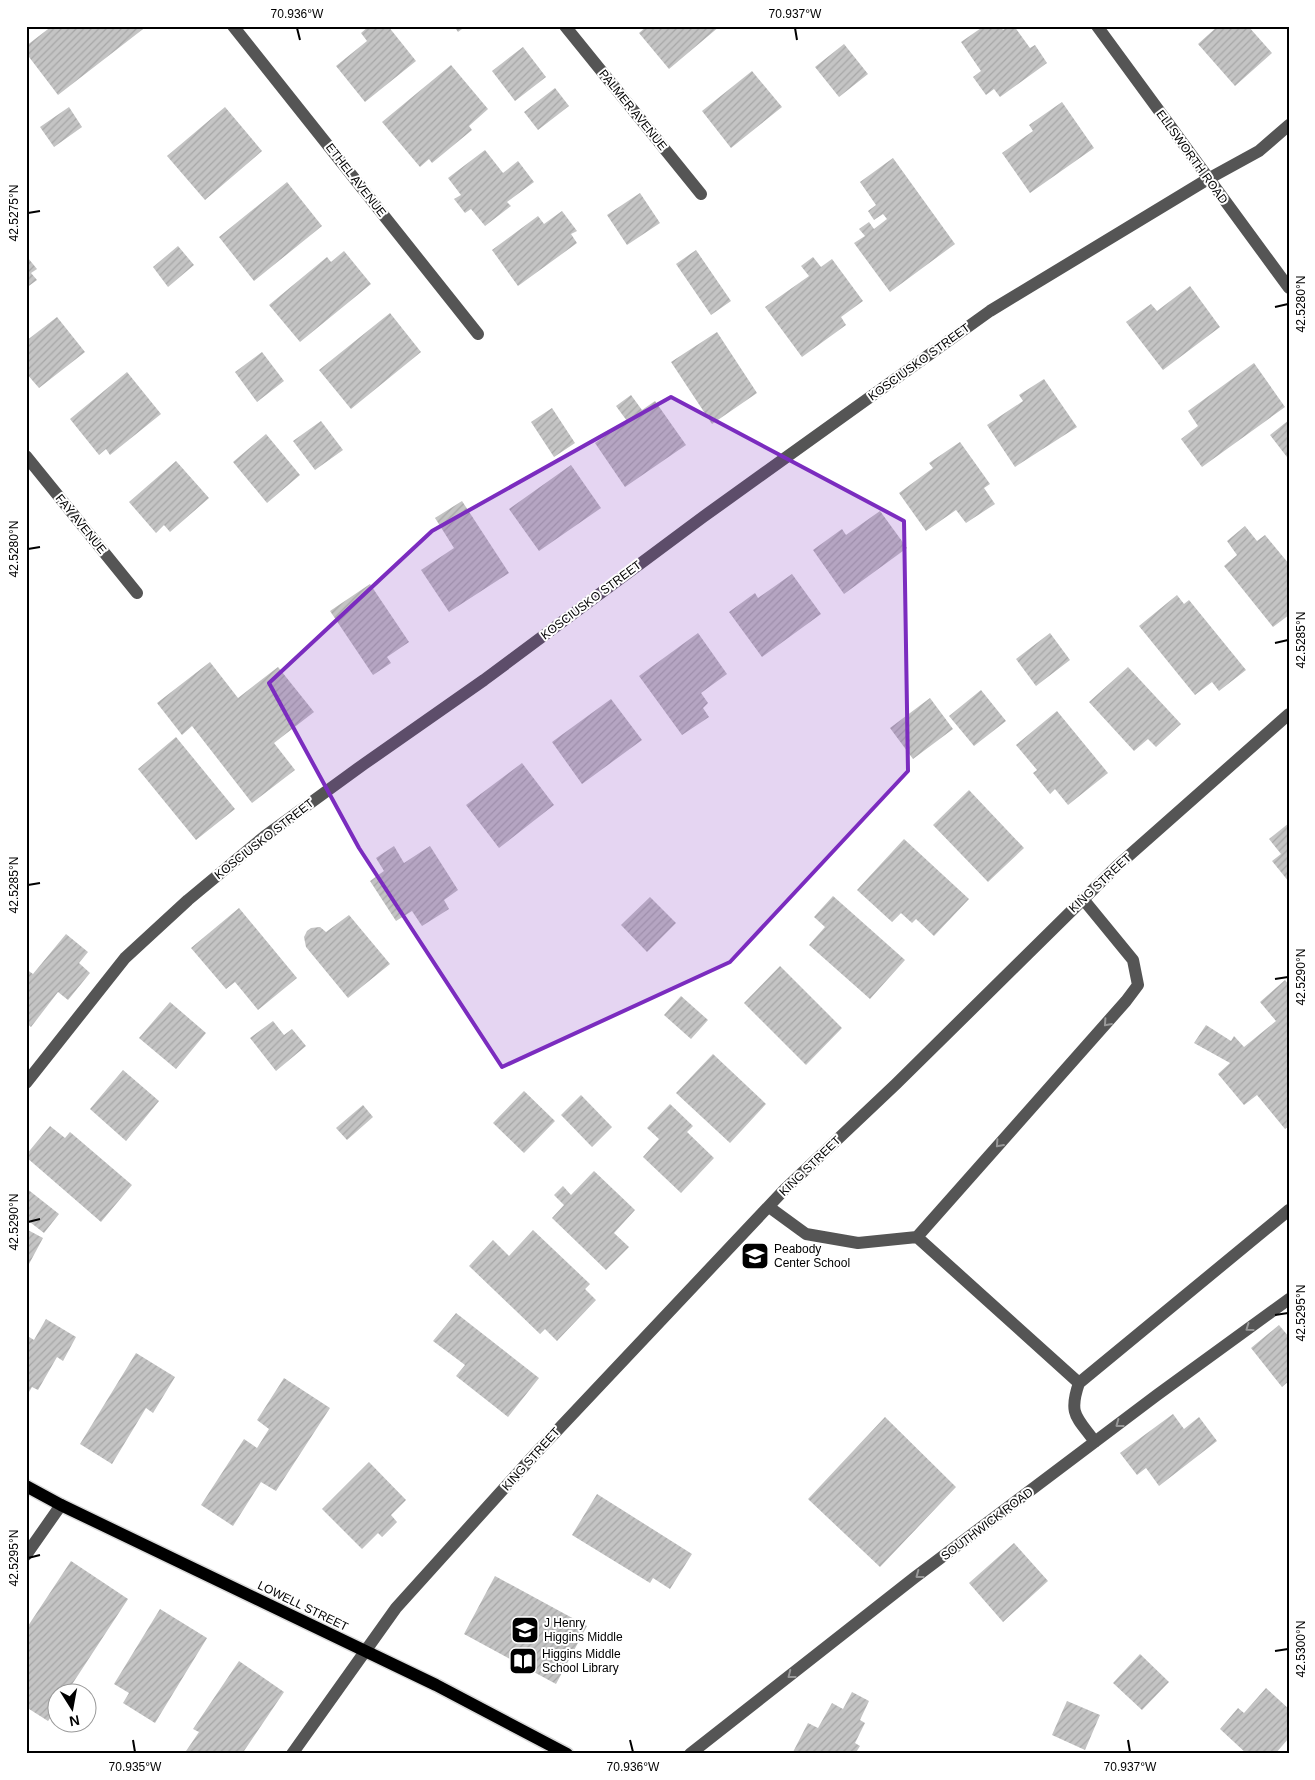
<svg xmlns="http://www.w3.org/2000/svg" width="1315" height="1780" viewBox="0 0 1315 1780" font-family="Helvetica,sans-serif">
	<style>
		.building { fill: url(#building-hatch) }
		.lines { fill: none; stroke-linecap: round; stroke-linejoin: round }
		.major-casing { stroke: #dbdbdb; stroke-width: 15 }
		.minor { stroke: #555; stroke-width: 12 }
		.major { stroke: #000; stroke-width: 12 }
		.oneway { stroke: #999 }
		.marked { fill: #7b2cbf; fill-opacity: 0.2; stroke: #7b2cbf; stroke-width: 4; stroke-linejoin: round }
		.ticks { fill: none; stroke: #000; stroke-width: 2 }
		.labels { text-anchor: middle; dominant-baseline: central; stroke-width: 4; stroke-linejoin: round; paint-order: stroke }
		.street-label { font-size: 12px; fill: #000; stroke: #fff }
		.poi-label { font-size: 12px; fill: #000; stroke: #fff; text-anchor: start }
		.neatline { fill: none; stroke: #000; stroke-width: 2 }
		.ticks-label { font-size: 12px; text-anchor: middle; fill: #000 }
	</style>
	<defs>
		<pattern id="building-hatch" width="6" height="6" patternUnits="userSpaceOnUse" patternTransform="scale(1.25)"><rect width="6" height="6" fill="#c4c4c4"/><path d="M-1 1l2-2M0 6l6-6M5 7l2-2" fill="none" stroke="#a7a7a7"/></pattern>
	</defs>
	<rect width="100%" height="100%" fill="#fff"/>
	<path class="building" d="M52,26H147L58,95L26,53V46Z
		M369,26H388L416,61L365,102L336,66L367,41L361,33Z
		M454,26H466L458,32Z
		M647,26H720L669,69L639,33Z
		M984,26H1000L1003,30L1009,26H1014L1030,48L1035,45L1047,63L1000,97L994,89L986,95L973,77L981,71L961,42Z
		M1218,26H1248L1272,53L1235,86L1198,44Z
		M844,44L868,74L839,97L815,67Z
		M523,47L546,77L515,101L492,71Z
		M451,65L488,109L469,126L472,130L432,163L429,159L420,167L382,122Z
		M752,71L782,107L731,148L702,111Z
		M555,88L569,106L538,130L524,112Z
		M1062,102L1094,148L1030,193L1002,153L1033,131L1029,125Z
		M69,107L82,127L54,147L40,127Z
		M225,107L262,151L205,200L167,156Z
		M485,150L503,173L518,161L534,182L507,202L511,206L485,226L471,209L465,213L454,199L461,195L448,178Z
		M893,158L955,244L890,292L854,243L865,236L859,229L869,222L874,229L887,219L883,214L874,220L868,211L876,205L860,182Z
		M287,182L322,226L254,281L219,237Z
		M640,193L660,223L627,245L607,215Z
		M562,211L577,231L571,234L577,243L518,286L492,250L538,216L544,224Z
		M178,246L194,265L168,287L153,267Z
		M696,250L731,301L711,315L676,264Z
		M344,251L371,284L300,342L269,305L327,257L331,262Z
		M813,257L821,267L832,259L863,301L841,317L846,325L802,357L765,307L809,276L801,266Z
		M28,258L37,269L31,273L37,280L26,288V259Z
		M1190,286L1220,327L1163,370L1126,322L1151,304L1157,311Z
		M390,313L421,352L351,409L319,370Z
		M57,317L85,352L39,388L26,373V341Z
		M717,332L757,393L712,424L671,362Z
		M262,352L284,381L257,402L235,372Z
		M1254,363L1285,407L1202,467L1181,439L1198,426L1188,411Z
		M127,372L161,414L110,455L106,449L99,455L70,419Z
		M1044,379L1077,427L1015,467L987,425L1023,401L1019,395Z
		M631,395L642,410L655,401L686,445L625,487L595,443L627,421L616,406Z
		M552,408L575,443L554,457L531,422Z
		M1289,420V456L1287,457L1270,435Z
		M321,421L343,450L315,470L293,441Z
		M266,434L300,475L267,503L233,462Z
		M960,442L990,484L984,488L995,504L966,523L956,510L926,531L899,493L933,468L929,463Z
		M176,461L209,498L170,532L164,525L156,533L129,502Z
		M571,465L601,508L539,551L509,509Z
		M462,501L509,573L449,612L421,570L454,548L435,518Z
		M880,511L907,548L844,594L813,550L842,529L846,535Z
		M1245,526L1257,541L1265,535L1289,564V615L1273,627L1224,566L1237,555L1227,541Z
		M792,574L821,614L762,657L729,612L755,593L758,598Z
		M370,584L409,642L387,657L391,663L373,675L330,611Z
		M1177,595L1184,604L1189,600L1246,670L1219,691L1212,682L1195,695L1139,626Z
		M698,633L727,674L701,693L708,703L703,708L709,717L682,735L639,676Z
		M1050,633L1070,660L1036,686L1016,659Z
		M210,662L238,698L278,667L314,712L274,743L295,770L252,803L192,726L182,735L157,703Z
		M1128,667L1181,724L1156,747L1148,739L1134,751L1089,702Z
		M981,690L1006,721L974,746L949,716Z
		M930,698L953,729L913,759L890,728Z
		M611,699L642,740L582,784L552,742Z
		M1057,711L1108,773L1068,805L1055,789L1050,794L1033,773L1037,770L1016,745Z
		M176,737L235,809L196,840L138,769Z
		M522,763L554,805L499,848L466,805Z
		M969,790L1024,848L988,882L933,825Z
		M1289,823V882L1272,861L1281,854L1269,839Z
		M904,839L969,899L934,936L916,919L912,923L901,913L892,922L857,890Z
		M394,846L404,863L430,846L458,890L444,900L449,909L422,926L412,911L396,921L370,881L384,871L376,858Z
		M833,896L905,960L870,999L809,945L825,927L814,917Z
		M650,897L676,923L647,952L621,925Z
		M239,908L297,978L258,1010L235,982L226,989L191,948Z
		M349,915L390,964L348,998L306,947L304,937L307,931L311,928L320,927L326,932Z
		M66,934L88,952L79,963L90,973L68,1000L58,992L31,1027L26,1023V969L33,974Z
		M780,966L842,1028L806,1065L744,1003Z
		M1285,980L1289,985V1126L1285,1129L1257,1095L1244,1105L1218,1074L1230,1063L1194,1043L1206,1025L1231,1041L1234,1036L1244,1047L1276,1021L1260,1002Z
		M681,996L708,1020L691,1039L664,1015Z
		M170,1002L206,1033L176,1069L139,1038Z
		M273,1021L284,1035L292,1029L306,1046L276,1071L250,1038Z
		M713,1054L766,1104L730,1143L676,1093Z
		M123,1070L159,1101L126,1141L90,1109Z
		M524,1091L555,1121L524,1153L493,1123Z
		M581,1095L612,1127L592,1147L561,1115Z
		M670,1104L693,1126L687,1132L714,1158L681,1193L643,1157L659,1139L647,1128Z
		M363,1105L373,1117L347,1140L336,1128Z
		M50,1126L65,1138L70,1132L132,1185L101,1222L26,1157V1155Z
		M594,1171L635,1210L614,1233L629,1247L606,1270L552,1218L564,1205L554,1195L563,1186L571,1195Z
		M26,1188L59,1214L44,1233L26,1219Z
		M26,1229L43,1238L29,1264L26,1263Z
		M533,1230L590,1284L585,1289L596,1300L557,1341L545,1329L540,1334L469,1266L493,1240L509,1256Z
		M456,1313L539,1378L508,1417L456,1376L465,1365L433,1341Z
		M46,1319L76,1337L63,1361L57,1357L38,1390L32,1387L26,1397V1335L34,1340Z
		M1279,1325L1289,1337V1381L1282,1387L1251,1348Z
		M136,1353L175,1377L153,1413L146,1408L112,1464L80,1444Z
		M284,1378L330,1408L276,1491L261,1482L233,1526L201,1505L244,1439L257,1448L269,1429L257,1420Z
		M1173,1414L1184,1429L1199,1417L1217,1441L1159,1486L1146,1468L1137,1475L1120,1453Z
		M885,1417L956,1487L880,1567L808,1499Z
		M369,1462L406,1500L391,1515L397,1522L382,1537L378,1533L362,1549L322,1509Z
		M597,1494L692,1554L670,1589L653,1578L650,1583L572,1535Z
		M1014,1543L1048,1581L1003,1622L969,1583Z
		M71,1561L128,1599L67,1692H58V1707L48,1721L26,1707V1629Z
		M495,1576L587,1626L556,1684L464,1634Z
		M160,1609L207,1638L155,1723L123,1703L129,1693L114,1684Z
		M1140,1654L1169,1682L1142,1710L1113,1683Z
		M239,1661L284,1692L242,1754H184L199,1732L193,1729Z
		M1266,1688L1289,1709V1738L1275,1754H1247L1220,1729L1238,1708L1244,1713Z
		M852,1692L869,1701L860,1720L865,1723L855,1743L860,1746L855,1754H792L808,1723L818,1728L832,1703L843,1709Z
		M1067,1701L1100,1715L1085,1750L1052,1735Z"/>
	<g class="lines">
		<defs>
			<path id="major" d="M26,1486L61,1505L436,1685L567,1754"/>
		</defs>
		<use href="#major" class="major-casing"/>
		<path class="minor" d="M233,26L478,334
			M565,26L701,194
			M1097,26L1289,288
			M26,456L137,593
			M26,1083L125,958L188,900L265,836L364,764L484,680L703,517L990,311L1208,179L1259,151L1289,125
			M769,1207L806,1234L858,1243L917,1237L1079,1383
			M917,1237L1126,1001L1138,985L1133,960L1083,899
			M1095,1442C1077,1417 1068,1415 1079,1383L1289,1210
			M26,1555L61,1505
			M292,1754L396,1608L535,1454L785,1189L896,1084L1116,867L1289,714
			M690,1754L914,1578L1157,1395L1289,1299"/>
		<use href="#major" class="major"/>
	</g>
	<defs><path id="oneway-chevron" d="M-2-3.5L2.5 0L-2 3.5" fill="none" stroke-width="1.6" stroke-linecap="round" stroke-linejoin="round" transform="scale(1.25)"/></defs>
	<g class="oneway">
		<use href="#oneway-chevron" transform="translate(1107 1023) rotate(132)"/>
		<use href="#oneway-chevron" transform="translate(999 1144) rotate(132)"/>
		<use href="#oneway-chevron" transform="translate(1249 1328) rotate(144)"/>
		<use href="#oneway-chevron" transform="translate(1119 1424) rotate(143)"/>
		<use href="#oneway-chevron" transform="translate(919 1575) rotate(143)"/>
		<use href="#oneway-chevron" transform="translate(791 1675) rotate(142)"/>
	</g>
	<path class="marked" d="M671,397L904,521L908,771L730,962L502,1067L359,848L269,683L432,531Z"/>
	<path class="ticks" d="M297,28L300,40M795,28L797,40M28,213L40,211M1275,307L1288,304M28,549L40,547M1275,643L1288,640M28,885L40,883M1275,979L1288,977M28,1222L40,1219M1275,1315L1288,1313M28,1558L40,1555M1275,1651L1288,1649M133,1740L135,1752M630,1740L633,1752M1128,1740L1130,1752"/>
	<defs>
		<symbol id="school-square" viewBox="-11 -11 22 22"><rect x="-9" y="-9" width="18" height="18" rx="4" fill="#000" stroke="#fff"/><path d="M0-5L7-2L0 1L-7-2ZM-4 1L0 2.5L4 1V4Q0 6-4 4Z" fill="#fff"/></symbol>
		<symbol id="library-square" viewBox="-11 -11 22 22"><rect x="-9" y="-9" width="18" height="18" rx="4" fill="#000" stroke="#fff"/><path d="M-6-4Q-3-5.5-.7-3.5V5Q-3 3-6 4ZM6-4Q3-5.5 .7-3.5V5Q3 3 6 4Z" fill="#fff"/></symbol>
	</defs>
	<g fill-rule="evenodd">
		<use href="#school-square" x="739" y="1240" width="32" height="32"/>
		<use href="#school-square" x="509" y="1614" width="32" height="32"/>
		<use href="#library-square" x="507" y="1645" width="32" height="32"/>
	</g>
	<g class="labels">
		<g class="street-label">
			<text transform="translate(633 110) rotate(51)">PALMER AVENUE</text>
			<text transform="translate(1192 157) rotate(54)">ELLSWORTH ROAD</text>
			<text transform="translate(356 180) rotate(52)">ETHEL AVENUE</text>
			<text transform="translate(919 362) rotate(-36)">KOSCIUSKO STREET</text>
			<text transform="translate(81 524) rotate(51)">FAY AVENUE</text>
			<text transform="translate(591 600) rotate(-37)">KOSCIUSKO STREET</text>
			<text transform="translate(264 839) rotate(-38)">KOSCIUSKO STREET</text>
			<text transform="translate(1100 883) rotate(-43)">KING STREET</text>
			<text transform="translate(810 1166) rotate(-44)">KING STREET</text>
			<text transform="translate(531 1459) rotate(-48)">KING STREET</text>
			<text transform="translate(987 1524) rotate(-37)">SOUTHWICK ROAD</text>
			<text transform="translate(303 1606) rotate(26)">LOWELL STREET</text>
		</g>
		<g class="poi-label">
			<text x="774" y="1249">Peabody<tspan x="774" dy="14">Center School</tspan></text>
			<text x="544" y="1623">J Henry<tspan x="544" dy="14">Higgins Middle</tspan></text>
			<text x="542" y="1654">Higgins Middle<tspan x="542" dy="14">School Library</tspan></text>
		</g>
	</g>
	<rect width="1315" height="1780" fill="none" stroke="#ffffff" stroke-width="55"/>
	<g transform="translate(72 1708) rotate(169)"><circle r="24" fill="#ffffff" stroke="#999999"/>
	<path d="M0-4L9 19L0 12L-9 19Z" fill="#000000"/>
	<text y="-8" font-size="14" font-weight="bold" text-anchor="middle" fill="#000000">N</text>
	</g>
	<rect x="28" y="28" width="1260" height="1724" class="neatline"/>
	<g class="ticks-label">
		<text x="297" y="18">70.936°W</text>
		<text x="795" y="18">70.937°W</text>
		<text transform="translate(14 213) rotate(-90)" y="4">42.5275°N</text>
		<text transform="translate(1301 304) rotate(-90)" y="4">42.5280°N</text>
		<text transform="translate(14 549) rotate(-90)" y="4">42.5280°N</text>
		<text transform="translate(1301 640) rotate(-90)" y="4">42.5285°N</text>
		<text transform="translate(14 885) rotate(-90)" y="4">42.5285°N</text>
		<text transform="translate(1301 977) rotate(-90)" y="4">42.5290°N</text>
		<text transform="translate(14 1222) rotate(-90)" y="4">42.5290°N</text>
		<text transform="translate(1301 1313) rotate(-90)" y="4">42.5295°N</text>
		<text transform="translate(14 1558) rotate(-90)" y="4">42.5295°N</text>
		<text transform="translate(1301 1649) rotate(-90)" y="4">42.5300°N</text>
		<text x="135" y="1771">70.935°W</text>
		<text x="633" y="1771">70.936°W</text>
		<text x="1130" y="1771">70.937°W</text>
	</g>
</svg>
